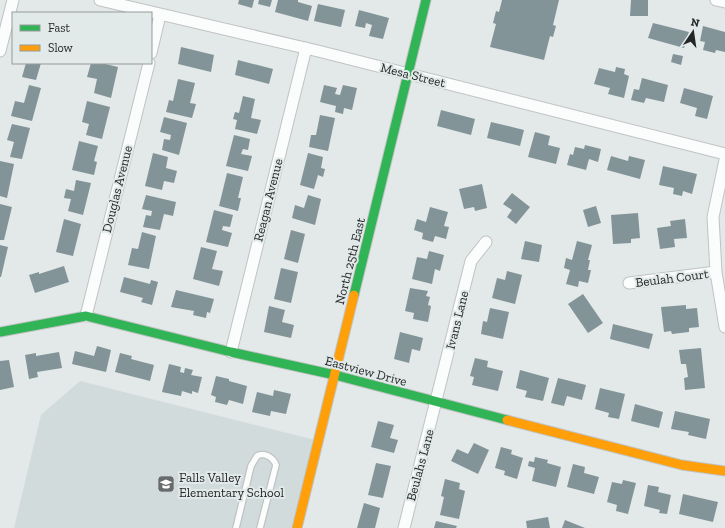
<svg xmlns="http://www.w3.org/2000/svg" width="725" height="528" viewBox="0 0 725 528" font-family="'Zilla Slab',serif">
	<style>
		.built { fill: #d1dbdb }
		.building { fill: #839499 }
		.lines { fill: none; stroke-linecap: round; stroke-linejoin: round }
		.lane-casing { stroke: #c0c3c3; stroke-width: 8 }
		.street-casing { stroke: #c0c3c3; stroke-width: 13 }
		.fast-casing { stroke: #c0c3c3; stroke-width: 11 }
		.slow-casing { stroke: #c0c3c3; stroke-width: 11 }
		.lane { stroke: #fbfcfc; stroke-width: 5.5 }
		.street { stroke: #fbfcfc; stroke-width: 11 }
		.fast { stroke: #30b455; stroke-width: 9 }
		.slow { stroke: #ff9f0a; stroke-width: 9 }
		.labels { text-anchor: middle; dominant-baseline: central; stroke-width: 4; stroke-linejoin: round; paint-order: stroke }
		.street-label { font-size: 13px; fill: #242727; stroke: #e2e9e9 }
		.poi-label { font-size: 13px; fill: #242727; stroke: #e2e9e9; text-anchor: start }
	</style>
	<rect width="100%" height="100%" fill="#e3e8e8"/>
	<path class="built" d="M80,381L319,441L297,528H14L41,415Z"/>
	<path class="building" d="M239,0H254L252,8L238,4Z
		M259,0H272L270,7L258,4Z
		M278,0H298V2L312,6L308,21L275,12Z
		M502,0H559L553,25L556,26L553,37L550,36L544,60L490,47L496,24L493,23L496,11L499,12Z
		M631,0H648V16H630Z
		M318,4L345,10L341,27L314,21Z
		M359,10L389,18L383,39L369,36L372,25L366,23L365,28L355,26Z
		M653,23L689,32L684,48L648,38Z
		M703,26L725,32V52L716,50L715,53L703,50L705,42L700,41Z
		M181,47L214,55L211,72L178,64Z
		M673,54L683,56L681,65L671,62Z
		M238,60L273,69L269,84L235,75Z
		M26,63H41L36,80L22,77Z
		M91,63H101L118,67L111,98L94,93L97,79L87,77Z
		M616,67L625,69L624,74L629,76L624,98L608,94L610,88L594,84L599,68L615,72Z
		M642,78L668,85L664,102L646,98L644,103L631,100L634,89L639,90Z
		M178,79L195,83L190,103L196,104L192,118L166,112L169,100L173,101Z
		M29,85L41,88L32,121L11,116L15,101L24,103Z
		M324,85L337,88L335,94L340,95L343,85L357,88L352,110L344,108L343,114L335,112L336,106L320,102Z
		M684,88L713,96L707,119L695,116L697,108L680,103Z
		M243,96L255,99L251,118L261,120L257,134L235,129L237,120L233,119L235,112L239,113Z
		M87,101L110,107L102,139L86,135L89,124L82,122Z
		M441,110L475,119L471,135L437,126Z
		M320,115L335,118L328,151L309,147L311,135H316Z
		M164,117L187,123L179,155L162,150L164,139L170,140L171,135L160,132Z
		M491,122L524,130L520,146L487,138Z
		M12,124L30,128L22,159L10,157L14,142L7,140Z
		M535,132L550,136L548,145L560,148L556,164L528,157Z
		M234,135L250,139L248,150L243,149L241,154L252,156L248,171L226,166Z
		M79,141L98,146L94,161L97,162L94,175L72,170Z
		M585,145L601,149L598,162L589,159L586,170L567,165L570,154L573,155L575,147L584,149Z
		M153,153L168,157L166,168L177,171L174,183L164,181L162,190L145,186Z
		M308,153L323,157L321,168L325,169L323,177L318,175L314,189L300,185Z
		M611,156L628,161L629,156L645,160L640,179L607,170Z
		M0,161L14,164L7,198L0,196Z
		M663,166L697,174L692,194L683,191L682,196L673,194L674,188L659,185Z
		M227,173L243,177L238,198H241L238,211L219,206Z
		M76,180L91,183L83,215L68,211L71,199L64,198L66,189L74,191Z
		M482,184L487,208L475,211L474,207L464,209L459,189Z
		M512,193L530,207L516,224L507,217L512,210L503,204Z
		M146,195L176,202L173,216L164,214L160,230L143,227L146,215L151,216L152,211L142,209Z
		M308,195L321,199L315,225L292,218L295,205L304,208Z
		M0,204L12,207L4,240H0Z
		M596,206L601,223L588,227L583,210Z
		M430,207L448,212L444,226L449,227L446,239L435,236L433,242L422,239L423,233L414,230L417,219L426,222Z
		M214,210L233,215L230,227L223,226L222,230L232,233L228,247L206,242Z
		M638,213L640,238L631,239V243L613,244L611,215Z
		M64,219L81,224L73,256L56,252Z
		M685,219L687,238L674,239L675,247L660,249L657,228L671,226L670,221Z
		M291,230L305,234L298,263L284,259Z
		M142,232L156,236L149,269L128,265L132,248L138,249Z
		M525,241L542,245L539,262L521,259Z
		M577,241L592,245L588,260H590L588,270H591L588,283L579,281L578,287L566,284L570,270L564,268L566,258L572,260Z
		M0,245L8,247L1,277H0Z
		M201,247L217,251L212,269L223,271L219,286L193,279Z
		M429,251L444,255L440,271L435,269L432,284L412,279L417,257L427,259Z
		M64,266L69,282L35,293L29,275L39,272V274Z
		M281,268L298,272L291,303L274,299Z
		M507,271L522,275L515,304L492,298L497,278L505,280Z
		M124,277L150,284L151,280L158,282L152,305L141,302L143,298L120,292Z
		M410,288L428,291L426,296L430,297L428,305L431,306L428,322L413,319L414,313L405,311Z
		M176,290L214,299L210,313L207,312L206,318L193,315L194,311L171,307Z
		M583,294L603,323L588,333L568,304Z
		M686,305V309L697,308L699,327L689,328V332L672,334L671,331L664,332L661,307Z
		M269,306L285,310L282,322L294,325L291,338L264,332Z
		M490,308L509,312L503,339L481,334L483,321L487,322Z
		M613,324L653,334L649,349L610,339Z
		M400,332L423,338L420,351L412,349L409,363L394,359Z
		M97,346L111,350L106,372L72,364L75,351L94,356Z
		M701,348L705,388L685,390L684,378L688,377L686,364H681L679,350Z
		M59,352L62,368L37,372L38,377L29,379L25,355L36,353V356Z
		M120,353L132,356L131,359L154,365L150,381L115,372Z
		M475,358L488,361L487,367L503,371L498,391L472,385L474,377L470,376Z
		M9,360L14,387L0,390V361Z
		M169,364L181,367L180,372L184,373L185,368L193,370L191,375L202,377L198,393L192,391V394L182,391L181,396L162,392Z
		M520,370L549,378L543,401L525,397L527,391L516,388Z
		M216,376L229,379V381L247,386L243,404L229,400L227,405L215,402L216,397L211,395Z
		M558,378L586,385L582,400L567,396L564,406L551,403Z
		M600,388L625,394L619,419L608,417L609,413L595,409Z
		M274,390L291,394L286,414L271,411L270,416L252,412L257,392L273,396Z
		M635,404L663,412L659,428L631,421Z
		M675,411L710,419L706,439L688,435L689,432L671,429Z
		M378,421L394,425L390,438L398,440L394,453L371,447Z
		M474,443L489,450L478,474L451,461L457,449L468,454Z
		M501,447L512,450L511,454L523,458L517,479L504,475L505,471L495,468Z
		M535,457L548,460L547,463L561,467L556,487L532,481L535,468L528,466L529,461L534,462Z
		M376,463L391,466L383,498L368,495Z
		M573,464L585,467L584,473L599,477L594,494L567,487Z
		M445,479L460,483L459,489L465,491L459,519L440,515L444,497L441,496Z
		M623,480L636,483L628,514L616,511L617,505L607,502L612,482L622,484Z
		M648,485L659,487L658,492L671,495L667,514L659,513L660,510L644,506Z
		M683,494L718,502L713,522L679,514Z
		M364,503L380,508L375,528H357Z
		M548,517L550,528H527L526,521Z
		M565,520L585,528H562Z
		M436,521L457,526L456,528H434Z"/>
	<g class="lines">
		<defs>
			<path id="lane" d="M236,528L251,466L257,456C264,452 273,457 276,465L260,528"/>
			<path id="street" d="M100,0L318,51L725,154
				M716,0L725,2
				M0,51L13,0
				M151,53L160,15
				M725,160L713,217L716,272L725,327
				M629,283L716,272
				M86,316L149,63
				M231,352L306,48
				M404,528L471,261L486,242"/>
			<path id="fast" d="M354,295L426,0
				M0,332L86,316L231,352L335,375L507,420"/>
			<path id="slow" d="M507,420L682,465L725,471
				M297,528L354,295"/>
		</defs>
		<use href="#lane" class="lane-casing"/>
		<use href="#street" class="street-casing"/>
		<use href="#fast" class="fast-casing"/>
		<use href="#slow" class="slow-casing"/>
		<use href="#lane" class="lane"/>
		<use href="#street" class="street"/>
		<use href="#fast" class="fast"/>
		<use href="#slow" class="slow"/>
	</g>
	<defs>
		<symbol id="school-square" viewBox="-11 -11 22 22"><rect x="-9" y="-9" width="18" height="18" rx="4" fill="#676b6b" stroke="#e2e9e9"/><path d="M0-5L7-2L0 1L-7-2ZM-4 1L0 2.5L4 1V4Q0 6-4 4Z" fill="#fff"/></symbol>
	</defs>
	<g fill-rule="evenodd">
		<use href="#school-square" x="156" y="474" width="20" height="20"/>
	</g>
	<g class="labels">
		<g class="street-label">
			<text transform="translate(413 75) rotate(14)">Mesa Street</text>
			<text transform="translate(117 189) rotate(-76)">Douglas Avenue</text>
			<text transform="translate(268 200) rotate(-76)">Reagan Avenue</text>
			<text transform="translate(350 261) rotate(-76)">North 25th East</text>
			<text transform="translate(672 278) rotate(-7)">Beulah Court</text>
			<text transform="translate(457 320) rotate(-76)">Ivans Lane</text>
			<text transform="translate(366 371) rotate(15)">Eastview Drive</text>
			<text transform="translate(420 465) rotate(-75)">Beulahs Lane</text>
		</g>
		<g class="poi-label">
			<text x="179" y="477">Falls Valley<tspan x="179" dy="15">Elementary School</tspan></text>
		</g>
	</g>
	<rect x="12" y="12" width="140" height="52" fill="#e2e9e9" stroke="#969b9b"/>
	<rect x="20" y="25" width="20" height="6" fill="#30b455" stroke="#969b9b"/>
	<text x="48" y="32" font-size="12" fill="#242727">Fast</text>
	<rect x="20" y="45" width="20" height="6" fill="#ff9f0a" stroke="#969b9b"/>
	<text x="48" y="52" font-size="12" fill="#242727">Slow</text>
	<g transform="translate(693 32) rotate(13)" stroke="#e2e9e9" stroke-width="3" paint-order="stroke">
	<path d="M0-3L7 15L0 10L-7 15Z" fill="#242727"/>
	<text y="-6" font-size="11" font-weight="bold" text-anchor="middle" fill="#242727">N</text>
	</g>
</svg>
